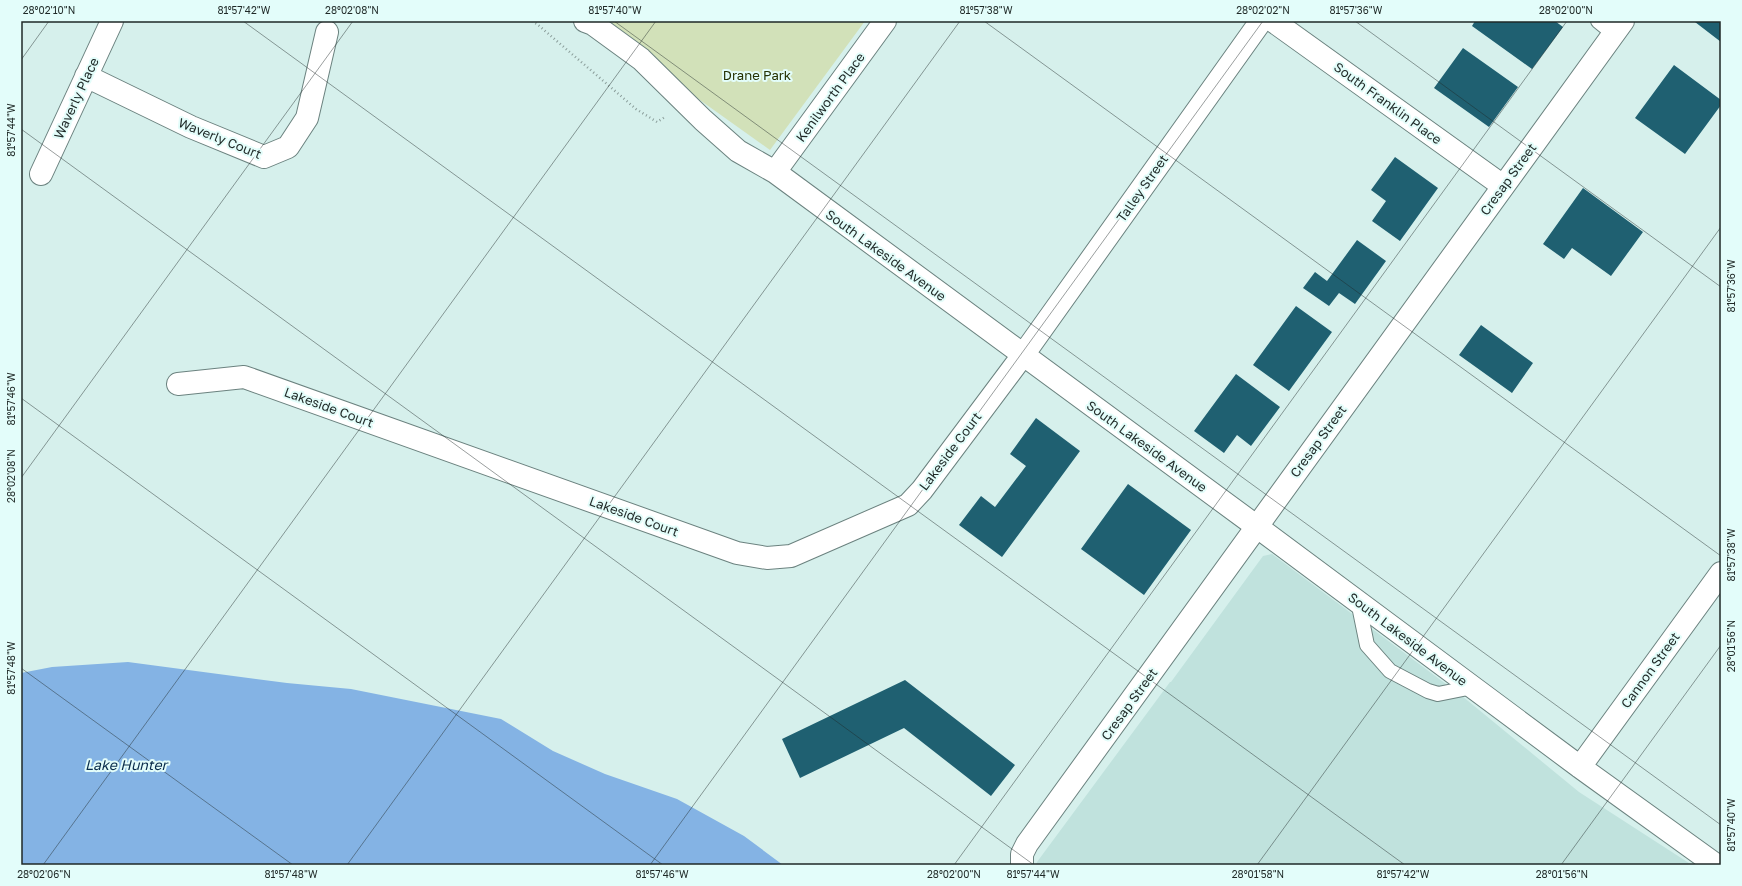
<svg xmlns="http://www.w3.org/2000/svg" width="1742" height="886" viewBox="0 0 1742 886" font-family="'Golos Text',sans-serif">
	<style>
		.built { fill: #c0e2dd }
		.green { fill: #d2e1b9 }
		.water { fill: #84b3e4 }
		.building { fill: #1f6071 }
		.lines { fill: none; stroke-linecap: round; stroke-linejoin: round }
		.lane-casing { stroke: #6b827f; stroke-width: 16 }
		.street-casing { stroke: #6b827f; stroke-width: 24 }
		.secondary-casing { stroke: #6b827f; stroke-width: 24 }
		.path { stroke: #8a9d9a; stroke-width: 2.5; stroke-dasharray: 1 3; stroke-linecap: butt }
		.lane { stroke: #fff; stroke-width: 14 }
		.street { stroke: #fff; stroke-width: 22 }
		.secondary { stroke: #fff; stroke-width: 22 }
		.ticks { fill: none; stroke: #1f2927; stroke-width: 1; stroke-opacity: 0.45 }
		.labels { text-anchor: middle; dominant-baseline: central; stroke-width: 4; stroke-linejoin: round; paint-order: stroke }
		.park-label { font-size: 13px; fill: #253203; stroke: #e3fdfa }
		.street-label { font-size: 13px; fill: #1f2927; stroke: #e3fdfa }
		.water-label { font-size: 14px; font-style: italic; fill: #082b4a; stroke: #e3fdfa }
		.neatline { fill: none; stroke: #1f2927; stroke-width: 1.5 }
		.ticks-label { font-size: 10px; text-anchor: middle; fill: #1f2927 }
	</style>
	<rect width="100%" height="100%" fill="#d6f0ec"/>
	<path class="built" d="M1272,554L1462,696L1579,792L1692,865H1036L1037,862L1170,682H1171L1263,556Z"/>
	<path class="green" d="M589,21H865L770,150Z"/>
	<path class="water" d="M128,662L287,683L351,689L501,719L553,751L605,774L677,799L744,836L783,865H21V673L52,667Z"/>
	<path class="building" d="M1475,21H1555L1563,27L1532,69L1472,26Z
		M1696,21H1721V42L1695,22Z
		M1463,48L1518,87L1489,127L1434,88Z
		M1674,65L1721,100V105L1685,154L1635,118Z
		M1395,157L1438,188L1400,241L1372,221L1386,201L1371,190Z
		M1583,188L1643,232L1611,276L1572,248L1564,259L1543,244Z
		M1357,240L1386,261L1355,304L1339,293L1329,306L1303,288L1315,272L1327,281Z
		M1296,306L1332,332L1289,391L1253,365Z
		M1481,325L1533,363L1512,393L1459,355Z
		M1236,374L1280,407L1251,446L1237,435L1224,453L1194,431Z
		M1036,418L1080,451L1002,557L959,525L981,496L995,507L1026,466L1010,454Z
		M1128,484L1191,530L1144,595L1081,549Z
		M905,680L1015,765L991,796L904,728L800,778L782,739Z"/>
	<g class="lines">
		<defs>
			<path id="lane" d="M1598,21L1614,34
				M1358,601L1367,645L1390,671L1428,691L1438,694L1473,687"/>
			<path id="street" d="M585,21L593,24L641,59L703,120L738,151L775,172L1256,526L1580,767L1716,865
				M1273,21L1503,186
				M86,76L191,127L264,157L288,147L307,118L327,32
				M775,172L885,21
				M41,174L112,21
				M178,384L244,377L737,553L767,558L791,556L908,505L922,490L1023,355L1261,21
				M1580,767L1721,573"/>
			<path id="secondary" d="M1022,865V854L1027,844L1623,21"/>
		</defs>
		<use href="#lane" class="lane-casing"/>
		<use href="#street" class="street-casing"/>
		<use href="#secondary" class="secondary-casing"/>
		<path class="path" d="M532,21L537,24L636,109L657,122L665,117"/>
		<use href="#lane" class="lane"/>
		<use href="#street" class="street"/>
		<use href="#secondary" class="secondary"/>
	</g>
	<path class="ticks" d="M243,21L1405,865M614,21L1721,825M984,21L1721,556M1355,21L1721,287M21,60L49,21M21,129L1034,865M21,398L663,865M21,478L353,21M21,668L293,865M43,865L656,21M347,865L960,21M650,865L1263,21M954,865L1567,21M1257,865L1721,227M1561,865L1721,645"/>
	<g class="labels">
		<g class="park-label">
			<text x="757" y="75">Drane Park</text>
		</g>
		<g class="street-label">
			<text transform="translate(830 97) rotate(-54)">Kenilworth Place</text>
			<text transform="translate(76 98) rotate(-65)">Waverly Place</text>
			<text transform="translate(1388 103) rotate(36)">South Franklin Place</text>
			<text transform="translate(220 138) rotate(22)">Waverly Court</text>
			<text transform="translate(1508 179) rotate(-54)">Cresap Street</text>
			<text transform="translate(1142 188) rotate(-55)">Talley Street</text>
			<text transform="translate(886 255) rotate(36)">South Lakeside Avenue</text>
			<text transform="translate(329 407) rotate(20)">Lakeside Court</text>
			<text transform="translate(1318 441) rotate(-54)">Cresap Street</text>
			<text transform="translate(1147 446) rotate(36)">South Lakeside Avenue</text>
			<text transform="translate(950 451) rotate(-53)">Lakeside Court</text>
			<text transform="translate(634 516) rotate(20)">Lakeside Court</text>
			<text transform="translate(1408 639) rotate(37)">South Lakeside Avenue</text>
			<text transform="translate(1650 670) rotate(-54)">Cannon Street</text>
			<text transform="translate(1129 704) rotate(-54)">Cresap Street</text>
		</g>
		<g class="water-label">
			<text x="126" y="764">Lake Hunter</text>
		</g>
	</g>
	<rect width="1742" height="886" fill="none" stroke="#e3fdfa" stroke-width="44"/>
	<rect x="22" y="22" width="1698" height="842" class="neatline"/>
	<g class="ticks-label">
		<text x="49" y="14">28°02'10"N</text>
		<text x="244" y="14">81°57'42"W</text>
		<text x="352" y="14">28°02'08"N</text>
		<text x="615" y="14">81°57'40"W</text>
		<text x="986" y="14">81°57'38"W</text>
		<text x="1263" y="14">28°02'02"N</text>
		<text x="1356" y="14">81°57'36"W</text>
		<text x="1566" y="14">28°02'00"N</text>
		<text transform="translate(11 130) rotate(-90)" y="4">81°57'44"W</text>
		<text transform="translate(1731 286) rotate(-90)" y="4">81°57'36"W</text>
		<text transform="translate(11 399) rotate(-90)" y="4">81°57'46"W</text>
		<text transform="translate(11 476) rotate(-90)" y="4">28°02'08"N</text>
		<text transform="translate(1731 555) rotate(-90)" y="4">81°57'38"W</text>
		<text transform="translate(1731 646) rotate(-90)" y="4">28°01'56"N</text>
		<text transform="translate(11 668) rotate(-90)" y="4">81°57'48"W</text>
		<text transform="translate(1731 825) rotate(-90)" y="4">81°57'40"W</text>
		<text x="44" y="878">28°02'06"N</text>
		<text x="291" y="878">81°57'48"W</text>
		<text x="662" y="878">81°57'46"W</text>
		<text x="954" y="878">28°02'00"N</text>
		<text x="1033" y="878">81°57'44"W</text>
		<text x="1258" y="878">28°01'58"N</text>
		<text x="1403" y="878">81°57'42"W</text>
		<text x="1562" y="878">28°01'56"N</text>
	</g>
</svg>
